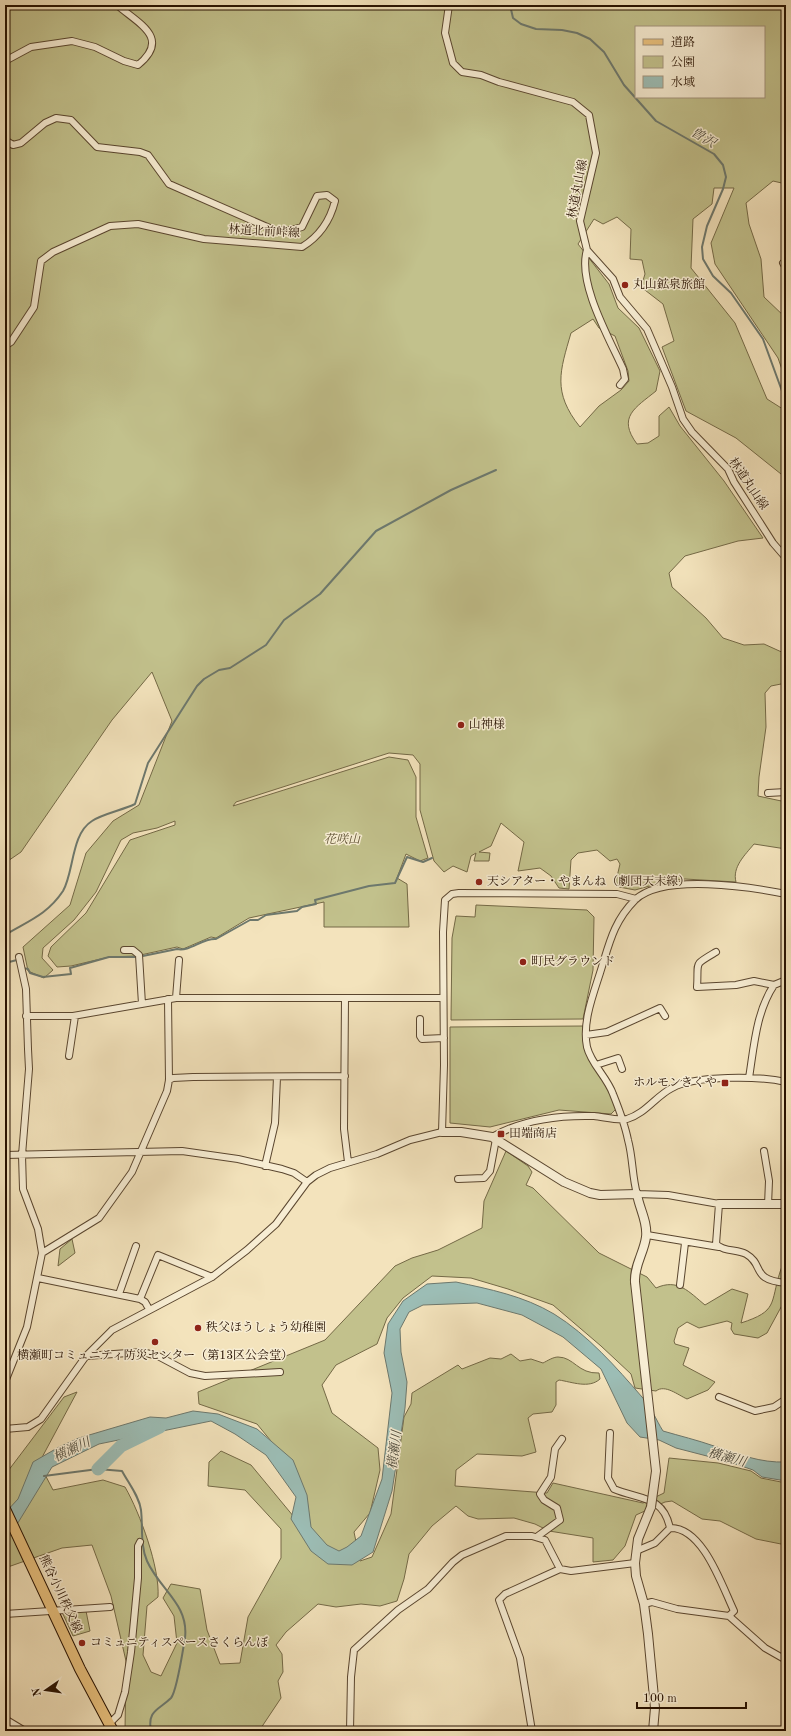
<svg xmlns="http://www.w3.org/2000/svg" width="791" height="1736" viewBox="0 0 791 1736" font-family="'Old Standard TT','Noto Serif JP',serif">
	<style>
		.green { fill: #c2c18c; stroke: #746946; fill-rule: evenodd }
		.water { fill: #9cbdb5; stroke: #6d786d }
		.lines { fill: none; stroke-linecap: round; stroke-linejoin: round }
		.stream { stroke: #6d786d; stroke-width: 2 }
		.river { stroke: #9cbdb5; stroke-width: 13 }
		.minor-casing { stroke: #5a462f; stroke-width: 8 }
		.tertiary-casing { stroke: #5a462f; stroke-width: 10 }
		.primary-casing { stroke: #271100; stroke-width: 12 }
		.minor { stroke: #f7edd3; stroke-width: 6 }
		.tertiary { stroke: #f7edd3; stroke-width: 8 }
		.primary { stroke: #eac27e; stroke-width: 10 }
		.tertiary-bridge-casing { stroke: #5a462f; stroke-width: 10; stroke-linecap: butt }
		.tertiary-bridge { stroke: #f7edd3; stroke-width: 8 }
		.poi-dot { fill: #8f2418; stroke: #f7edd3; stroke-width: 1.5 }
		.labels { text-anchor: middle; dominant-baseline: central; stroke-width: 3; stroke-linejoin: round; paint-order: stroke }
		.street-label { font-size: 12px; fill: #271100; stroke: #f7edd3 }
		.poi-label { font-size: 12px; fill: #271100; stroke: #f7edd3; text-anchor: start }
		.park-label { font-size: 12px; font-style: italic; fill: #5d4f31; stroke: #f7edd3 }
		.water-label { font-size: 13px; font-style: italic; fill: #504d3f; stroke: #f7edd3 }
	</style>
	<rect width="100%" height="100%" fill="#f3e3bc"/>
	<filter id="stains"><feTurbulence type="fractalNoise" baseFrequency=".005" numOctaves="4"/><feColorMatrix values="0 0 0 0 .2 0 0 0 0 .09 0 0 0 0 .02 0 0 0 .5 -.17"/></filter>
	<radialGradient id="worn" r=".72"><stop offset=".6" stop-color="#630" stop-opacity="0"/><stop offset="1" stop-color="#630" stop-opacity=".3"/></radialGradient>
	<path class="green" d="M5,5H786V184L773,181L746,203L749,224L761,259L764,297L786,318V381L778,358L715,264L711,243L734,188H714L712,204L693,219L691,268L735,323L767,399L786,411V478L736,438L686,411L662,347L674,341L663,304L641,287L645,274L642,260L630,259L631,229L617,217L603,224L594,219L578,244L609,284L618,308L639,328L660,371L656,391C635,408 617,417 637,444L648,443L659,436V416L669,407L680,426L724,481L763,538L738,541L685,556L669,573L672,587L706,618L723,638L744,645L764,644L786,654V683L771,686L765,693L766,727L759,777L758,796L786,802V849L754,844C745,855 732,867 736,882L685,879L668,881L635,890L619,887L616,881L620,864L617,859L610,861L597,850L578,853L571,860L569,889L559,888L551,876L540,868L518,871L524,842L501,823L491,846L479,852L490,853L489,861H474L476,853L471,856L467,872L453,866L444,872L434,861L420,810V764L413,755L389,753L236,802L233,806L389,757L408,760L416,777V817L428,858L420,861L406,854L397,878L407,884L409,927H324V902L249,918L216,938L211,937L183,949L177,947L136,956L109,957L71,966L57,967L48,956L51,947L86,913L130,840L175,825V821L157,828L133,833L121,840L96,892L74,920L43,948L42,958L53,970L44,978L28,971L23,947L70,905L86,853L113,821L139,805L172,721L152,672L112,720L21,852L5,863ZM636,27H764V97H636ZM593,319L599,328L615,336L628,371L629,381L621,390L599,406L580,427C552,392 560,371 571,333Z
		M476,905L587,910L594,917L593,970L583,1019L451,1020L452,938L456,916L475,917Z
		M583,1026V1036L609,1089L616,1109L611,1114L559,1110L490,1127L450,1123V1027Z
		M506,1151L528,1166L532,1172L526,1185L533,1188L599,1253L647,1277L656,1288C678,1278 689,1292 705,1305L732,1289L748,1294L741,1323C778,1311 770,1304 780,1272C782,1267 783,1261 786,1258V1298L767,1333L758,1338L734,1334L731,1329L732,1323L727,1321L699,1328L687,1322L678,1328L674,1341L675,1344L689,1348L683,1365L715,1382L708,1390L687,1399C678,1395 665,1384 656,1391L635,1388L631,1374L601,1346L553,1305L508,1289L471,1278L432,1276L403,1298L387,1318L377,1344L336,1365L322,1385L332,1413L378,1448L380,1470L370,1513L354,1532L360,1561L372,1557L391,1514L404,1417L411,1404L412,1393L458,1365L462,1369L490,1358L501,1359L511,1354L520,1361L531,1359L543,1363C547,1361 553,1357 558,1357C574,1357 578,1374 599,1373L600,1379C589,1389 572,1382 559,1380L556,1382V1405L552,1412L533,1414L528,1418L536,1452L522,1456L477,1454L456,1470L455,1486L547,1493L553,1483L643,1503L664,1493L669,1458L718,1463L751,1471L761,1478L786,1483V1545L756,1539L720,1521L702,1519L672,1501L665,1502L636,1515L625,1546L613,1560L593,1562V1538L549,1531L535,1524L514,1518L478,1519L468,1516L456,1506L432,1526L409,1554L404,1579L397,1601L380,1606L361,1604L336,1607L318,1604L286,1632L276,1645L282,1654L283,1672L278,1681L281,1698L259,1731H125L126,1661L111,1596L92,1545L62,1548L5,1568V1475L64,1397L77,1392L39,1463L53,1490L103,1480L125,1487C140,1513 160,1568 158,1597L147,1606L143,1655L151,1672L161,1676L177,1643L174,1616L163,1598L171,1584L200,1589L207,1630L220,1664L240,1663L248,1617L281,1558V1529L245,1490L208,1486L209,1462L221,1451L251,1465L294,1517L304,1500L280,1452L257,1424L199,1404L198,1392L325,1340L395,1266L412,1258L438,1250L482,1228L484,1201Z
		M72,1239L75,1253L58,1266L60,1249Z
		M86,1611L90,1631L73,1636L62,1612Z"/>
	<path class="water" d="M456,1282C489,1289 524,1296 554,1314C588,1335 616,1367 642,1397C651,1406 656,1420 663,1431C680,1436 697,1440 714,1446C738,1454 760,1463 786,1462V1481L762,1477L753,1470L730,1462L676,1448L659,1440L640,1437L627,1423L601,1369L563,1337L522,1315L477,1303L423,1305L409,1312L400,1329L401,1352L407,1382L405,1408L392,1491L373,1552L352,1565L328,1564L311,1551L291,1519L296,1497L266,1455L235,1434L211,1421L99,1444L52,1467L5,1544V1513L18,1499L33,1462L59,1447L79,1438L150,1417L166,1418L193,1411L218,1414L257,1429L293,1460L307,1495L311,1527L327,1545L339,1551L347,1547L361,1536L382,1479L392,1393L384,1353L388,1324L403,1301L427,1284Z"/>
	<g class="lines">
		<path class="stream" d="M510,5L513,18L521,24L536,29L562,30L577,33L590,39L604,52L624,85L656,121L714,154L723,165L726,177L723,189L707,226L702,247L703,259L713,276L731,293L763,339L786,402
			M5,935C28,921 47,915 63,891C74,872 71,834 92,821C102,814 123,810 135,804L148,763L197,686L204,679L219,670L230,668L266,645L284,620L320,594L376,531L451,490L496,470
			M5,963L17,960
			M23,968L28,969L30,973L43,977L71,974L70,968L109,957H138L177,949C190,952 202,938 216,939L250,920H258L266,915L297,911L302,907L316,904L315,900L369,886L395,883L407,857L423,862L432,858
			M44,1476L98,1469L122,1471C129,1484 139,1496 141,1510C143,1527 140,1545 147,1561C160,1590 189,1604 185,1638C183,1649 177,1691 171,1698C159,1710 147,1710 151,1731"/>
		<path class="river" d="M98,1469L121,1446L160,1427"/>
		<defs>
			<path id="minor" d="M449,5L445,33L453,63L462,72L481,75L499,82L573,102L589,115L596,153L580,221L587,250L613,279L620,297L647,329L672,387L683,419L692,432L728,469L734,482L773,543L786,558
				M5,61L31,47L72,41L95,47L124,61L138,65C171,38 139,24 117,5
				M5,140L13,145L21,143L45,123L56,118L71,120L97,147L140,152L148,155L169,184L274,230H291L302,227L317,196L327,195L335,201C330,221 320,236 302,247L204,239L138,224L110,226L53,252L41,261L34,307L11,342L5,346
				M587,250C577,282 609,338 623,369L625,379L620,385
				M786,261L783,263L786,268
				M768,793L786,792
				M786,894C751,887 663,873 635,900C613,922 609,945 600,973C593,995 582,1023 587,1047C591,1064 607,1077 613,1094C619,1109 625,1125 628,1140C633,1158 632,1176 637,1194L668,1195L719,1204L716,1244C724,1252 737,1249 746,1254C765,1265 750,1280 786,1283
				M124,950H133L139,955L142,1004
				M716,952C692,966 699,961 697,987L736,985L754,981L774,985
				M176,998L179,960
				M345,998L344,1129L348,1162
				M26,1016H73L176,998H443
				M420,1019V1036L422,1039L444,1038
				M586,1035L607,1032L660,1008L665,1016
				M69,1056L75,1016
				M596,1065L618,1058L622,1069
				M749,1078C754,1047 756,1012 774,985L786,980
				M169,1080L173,1078L193,1077L345,1076
				M492,1137C523,1119 558,1115 594,1116C604,1117 618,1121 627,1119C645,1114 656,1096 672,1088C696,1075 759,1076 786,1082
				M764,1151L769,1181L768,1205
				M5,1155L182,1151L238,1159L282,1169L294,1173L307,1182
				M265,1166L275,1123L277,1077
				M458,1179L484,1178L490,1171L496,1139
				M647,1235L719,1247
				M42,1253L99,1218L132,1172L167,1091L169,1080L168,999
				M38,1278L140,1299L145,1302L149,1309
				M680,1285L685,1243
				M119,1294L136,1246
				M140,1299L158,1255L212,1277
				M86,1356L142,1352L158,1356L190,1373L205,1376L280,1372
				M5,1382L27,1327L42,1253L38,1229L23,1189L22,1155L29,1069L28,1049L26,989L19,957
				M719,1397L755,1411L774,1407L786,1399
				M5,1429L28,1427L41,1419L86,1356L112,1330L212,1277L247,1250L276,1224L307,1182L316,1175L330,1168L377,1154L410,1140L442,1132L444,1065L443,932L445,900L452,894L459,893L617,894L636,899
				M610,1433L608,1478L614,1489C640,1500 663,1495 670,1528
				M538,1536L560,1520L557,1508L544,1500L540,1494L551,1477L555,1449L562,1439
				M636,1551L655,1543L670,1528C703,1527 722,1586 734,1611L729,1616
				M644,1604L652,1602L677,1609L729,1616L765,1648L786,1660
				M5,1614L110,1607
				M5,1719L25,1731
				M109,1724L118,1715L125,1692L131,1652L138,1578V1546L140,1542
				M350,1731L351,1677L354,1650L398,1610L428,1589L453,1562L462,1555L506,1536H532L545,1540L560,1569
				M532,1731L520,1658L499,1600L505,1594L560,1569L571,1571L635,1563"/>
			<path id="tertiary" d="M442,1132H461L492,1137L564,1182L590,1193L600,1195L637,1194C639,1208 648,1222 646,1237C644,1253 634,1265 635,1282
				M719,1204H786
				M651,1507L638,1539L635,1563L636,1576L644,1604L648,1634L655,1708L653,1731"/>
			<path id="primary" d="M5,1509L80,1669L113,1731"/>
		</defs>
		<use href="#minor" class="minor-casing"/>
		<use href="#tertiary" class="tertiary-casing"/>
		<use href="#primary" class="primary-casing"/>
		<use href="#minor" class="minor"/>
		<use href="#tertiary" class="tertiary"/>
		<use href="#primary" class="primary"/>
		<defs>
			<path id="tertiary-bridge" d="M635,1282L656,1471L651,1507"/>
		</defs>
		<use href="#tertiary-bridge" class="tertiary-bridge-casing"/>
		<use href="#tertiary-bridge" class="tertiary-bridge"/>
	</g>
	<g class="poi-dot">
		<circle cx="625" cy="285" r="4"/>
		<circle cx="461" cy="725" r="4"/>
		<circle cx="479" cy="882" r="4"/>
		<circle cx="523" cy="962" r="4"/>
		<rect x="721" y="1079" width="8" height="8" rx="2"/>
		<rect x="497" y="1130" width="8" height="8" rx="2"/>
		<circle cx="198" cy="1328" r="4"/>
		<circle cx="155" cy="1342" r="4"/>
		<circle cx="82" cy="1643" r="4"/>
	</g>
	<g class="labels">
		<g class="street-label">
			<text transform="translate(578 189) rotate(-79)">林道丸山線</text>
			<text transform="translate(264 232) rotate(3)">林道北前峠線</text>
			<text transform="translate(748 484) rotate(56)">林道丸山線</text>
			<text transform="translate(60 1594) rotate(65)">熊谷小川秩父線</text>
		</g>
		<g class="poi-label">
			<text x="633" y="285">丸山鉱泉旅館</text>
			<text x="469" y="725">山神様</text>
			<text x="487" y="882">天シアター・やまんね（劇団天末線）</text>
			<text x="531" y="962">町民グラウンド</text>
			<text x="717" y="1083" text-anchor="end">ホルモンきくや</text>
			<text x="509" y="1134">田端商店</text>
			<text x="206" y="1328">秩父ほうしょう幼稚園</text>
			<text x="155" y="1356" text-anchor="middle">横瀬町コミュニティ防災センター（第13区公会堂）</text>
			<text x="90" y="1643">コミュニティスペースさくらんぼ</text>
		</g>
		<g class="park-label">
			<text x="342" y="840">花咲山</text>
		</g>
		<g class="water-label">
			<text transform="translate(703 138) rotate(31)">曽沢</text>
			<text transform="translate(72 1450) rotate(-25)">横瀬川</text>
			<text transform="translate(395 1450) rotate(-83)">横瀬川</text>
			<text transform="translate(727 1458) rotate(15)">横瀬川</text>
		</g>
	</g>
	<rect width="791" height="1736" fill="none" stroke="#f3e3bc" stroke-width="20"/>
	<rect x="6" y="6" width="779" height="1724" fill="none" stroke="#271100" stroke-width="2"/>
	<rect x="10" y="10" width="771" height="1716" fill="none" stroke="#271100"/>
	<rect x="635" y="26" width="130" height="72" fill="#f7edd3" stroke="#a4957f"/>
	<rect x="643" y="39" width="20" height="6" fill="#eac27e" stroke="#a4957f"/>
	<text x="671" y="46" font-size="12" fill="#271100">道路</text>
	<rect x="643" y="56" width="20" height="12" fill="#c2c18c" stroke="#a4957f"/>
	<text x="671" y="66" font-size="12" fill="#271100">公園</text>
	<rect x="643" y="76" width="20" height="12" fill="#9cbdb5" stroke="#a4957f"/>
	<text x="671" y="86" font-size="12" fill="#271100">水域</text>
	<g transform="translate(46 1690) rotate(257)" stroke="#f7edd3" stroke-width="3" paint-order="stroke">
	<path d="M0-3L7 15L0 10L-7 15Z" fill="#271100"/>
	<text y="-6" font-size="11" font-weight="bold" text-anchor="middle" fill="#271100">N</text>
	</g>
	<path d="M637 1702v6h109v-6" fill="none" stroke="#271100" stroke-width="2"/>
	<text x="643" y="1702" font-size="12" fill="#271100" stroke="#f7edd3" stroke-width="3" paint-order="stroke">100 m</text>
	<rect width="100%" height="100%" filter="url(#stains)"/>
	<rect width="100%" height="100%" fill="url(#worn)"/>
</svg>
